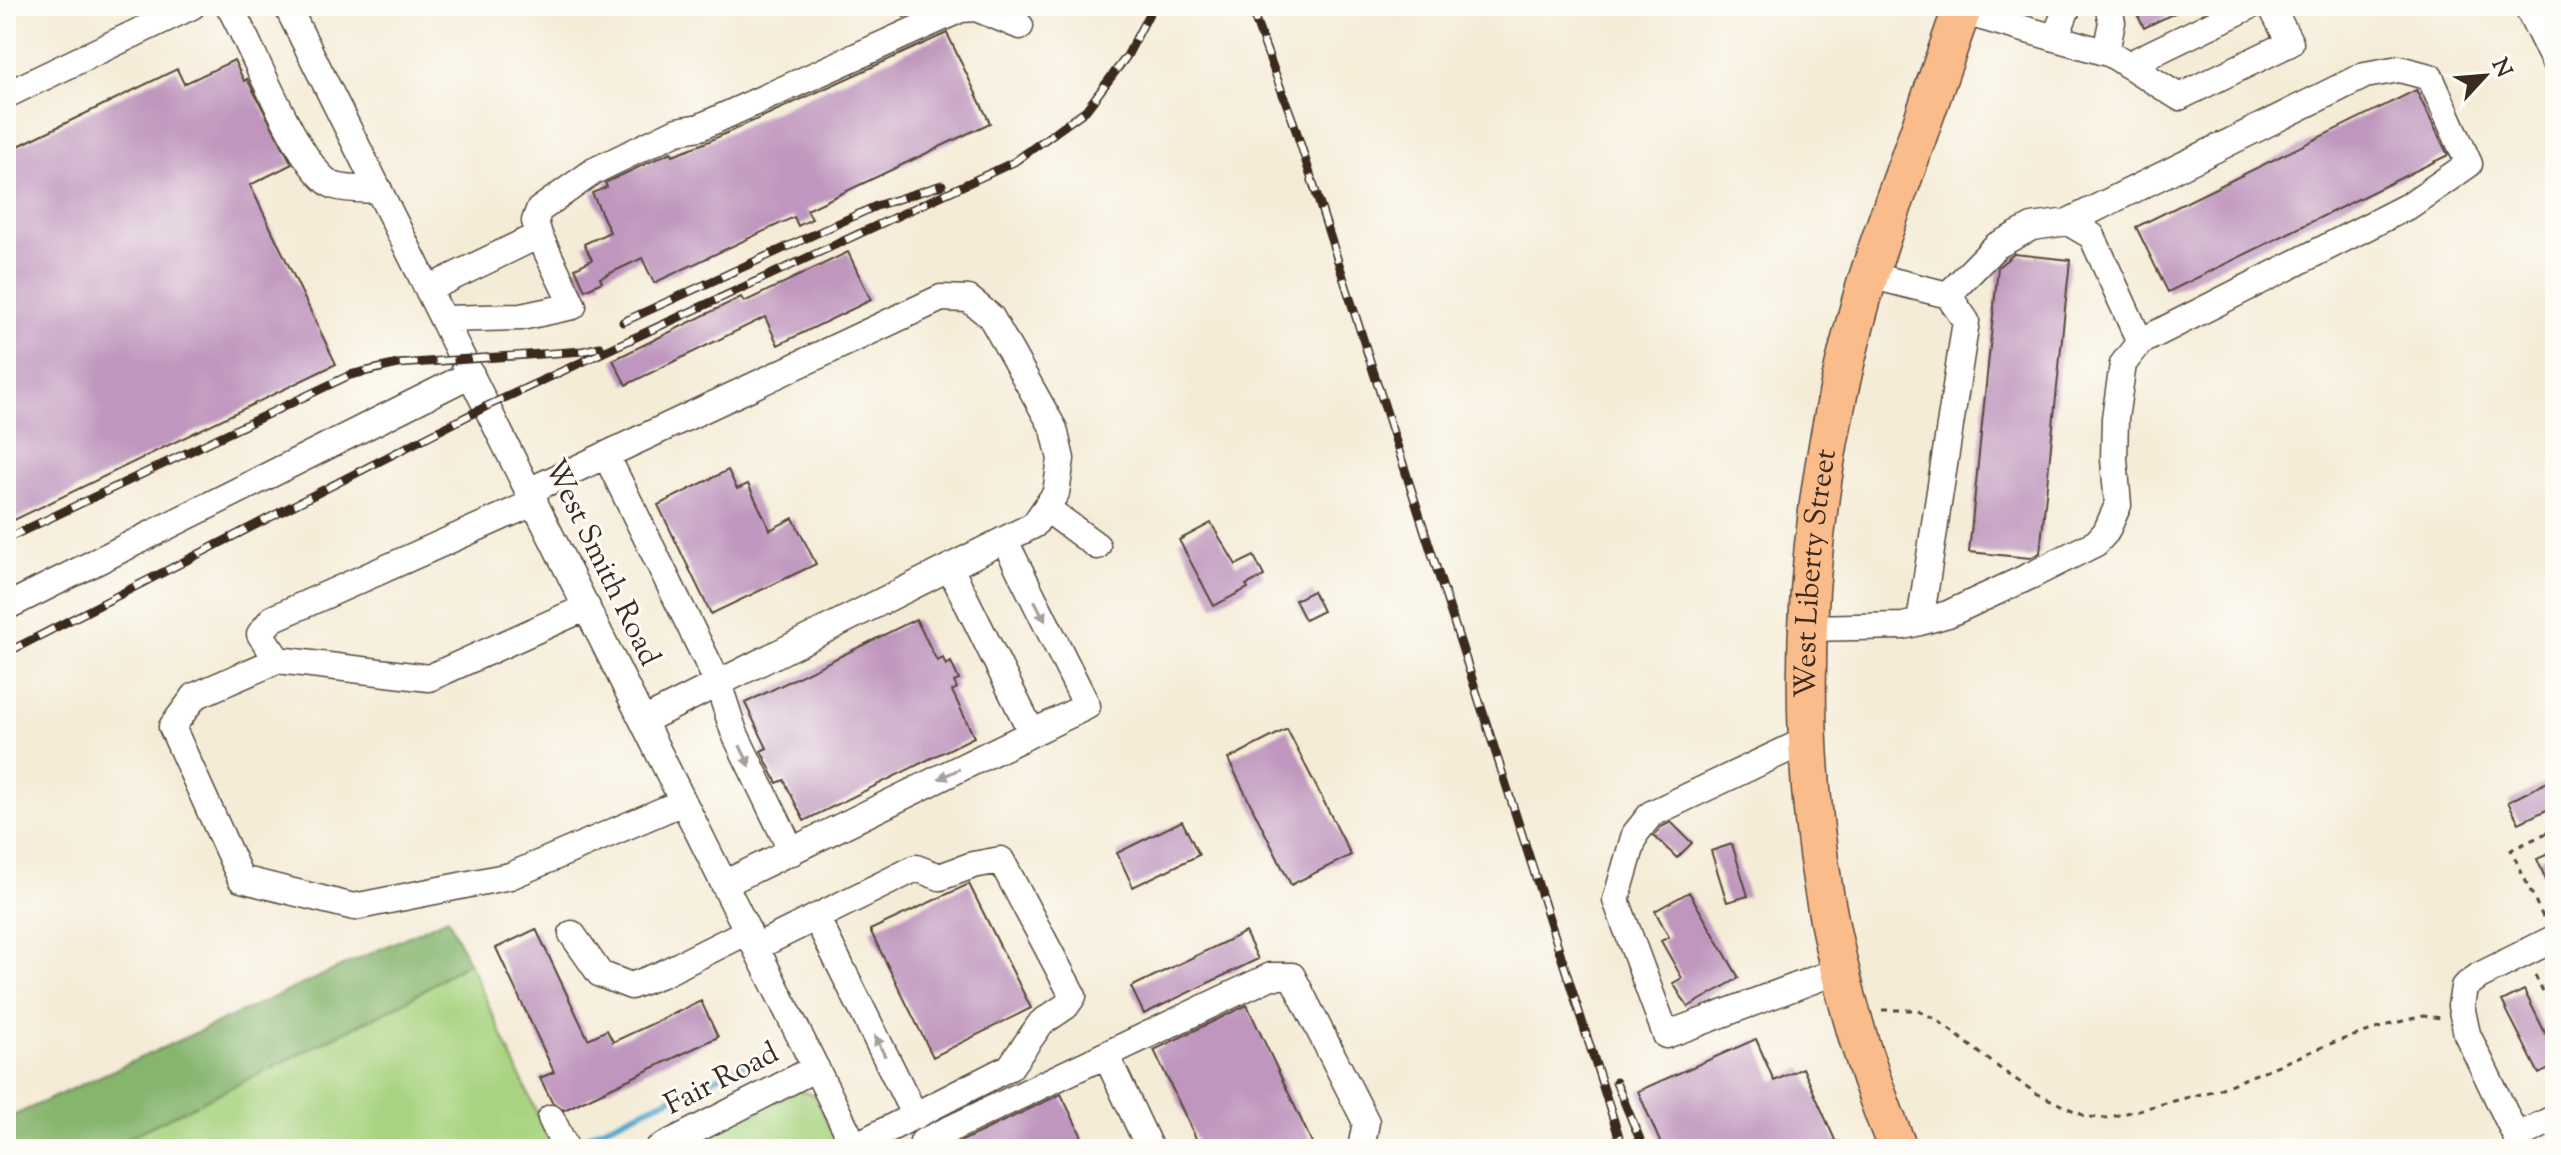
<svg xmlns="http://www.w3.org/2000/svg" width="2561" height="1155" viewBox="0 0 2561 1155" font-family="'Sorts Mill Goudy',serif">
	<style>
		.green { fill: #a8d380; stroke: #727e4f; stroke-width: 2 }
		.forest { fill: #86b56e; stroke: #607046; stroke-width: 2 }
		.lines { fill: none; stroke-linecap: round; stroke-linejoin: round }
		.stream { stroke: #4fa8cc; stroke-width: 6 }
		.building { fill: #bf96bd }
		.minor-casing { stroke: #57473a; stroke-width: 29 }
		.highway-casing { stroke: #57473a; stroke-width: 41 }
		.path { stroke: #57473a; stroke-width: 3; stroke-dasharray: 6 6; stroke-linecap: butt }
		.minor { stroke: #fff; stroke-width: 26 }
		.highway { stroke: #f9bc8a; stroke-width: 38 }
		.rail-casing { stroke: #3b2a1e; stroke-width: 9 }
		.rail { stroke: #fdfcf7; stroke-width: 6; stroke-dasharray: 18; stroke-linecap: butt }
		.oneway { fill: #a79f9a }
		.labels { text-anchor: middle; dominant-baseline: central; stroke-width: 6; stroke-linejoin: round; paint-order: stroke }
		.street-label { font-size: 30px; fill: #3b2a1e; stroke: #fdfcf7 }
	</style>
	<rect width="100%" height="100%" fill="#fdfcf7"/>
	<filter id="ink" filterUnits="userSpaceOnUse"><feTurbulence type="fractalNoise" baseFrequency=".0125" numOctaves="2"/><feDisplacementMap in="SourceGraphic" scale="16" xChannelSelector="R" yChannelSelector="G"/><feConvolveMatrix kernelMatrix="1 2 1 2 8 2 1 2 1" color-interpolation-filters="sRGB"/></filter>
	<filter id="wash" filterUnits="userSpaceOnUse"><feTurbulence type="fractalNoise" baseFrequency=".006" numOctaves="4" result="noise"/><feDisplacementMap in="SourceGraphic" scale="32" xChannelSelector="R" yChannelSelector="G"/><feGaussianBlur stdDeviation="1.8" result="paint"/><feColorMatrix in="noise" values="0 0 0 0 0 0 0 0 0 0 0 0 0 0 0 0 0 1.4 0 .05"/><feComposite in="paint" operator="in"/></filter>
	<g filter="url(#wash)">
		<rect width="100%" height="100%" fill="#f5ecd7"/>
		<path class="green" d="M469,962L553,1149H105L401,1004Z
			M799,1090L814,1095L840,1149H678Z"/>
		<path class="forest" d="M448,918L468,962L401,1004L105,1149H6V1119Z"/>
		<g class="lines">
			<path class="stream" d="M569,1144L770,1053"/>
		</g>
		<g id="blocks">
			<path class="building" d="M899,6H929L904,17Z
				M2133,6H2189L2144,28Z
				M947,33L990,123L807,210L812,219L798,226L794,217L654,283L642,258L600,278L602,282L585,290L575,268L592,260L584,244L610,232L592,193L607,187L605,183L671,152L673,155L707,142Z
				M234,60L244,81L247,79L292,164L250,185L336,364L6,524V152L177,69L184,84Z
				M2416,90L2448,155L2168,292L2136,227Z
				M848,252L871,300L778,345L765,317L626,385L613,360L741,297L744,302Z
				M2014,254L2070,260L2040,553L2030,558L1969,552L1998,267Z
				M728,470L737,489L748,484L770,530L793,518L816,564L711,614L658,505Z
				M1211,523L1236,565L1254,556L1264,576L1246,585L1248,588L1214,606L1179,540Z
				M1313,591L1323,611L1305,620L1295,600Z
				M916,619L937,661L943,658L946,665L951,662L959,680L954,682L957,688L952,691L974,737L804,821L784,780L777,783L761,751L767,748L745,703Z
				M1287,729L1351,855L1291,885L1228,759Z
				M2555,778V806L2519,823L2508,802Z
				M1182,821L1199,855L1133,887L1117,853Z
				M1671,822L1692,843L1677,858L1654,836L1661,827Z
				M1732,844L1748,896L1727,902L1711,851Z
				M2555,851V901L2537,859Z
				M969,884L1031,1008L933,1057L870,930Z
				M1689,892L1739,978L1688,1007L1673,983L1682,978L1661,941L1669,937L1655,911Z
				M536,929L588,1039L607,1030L613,1042L701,1001L718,1037L564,1110L552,1102L540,1078L554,1072L496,948Z
				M1245,932L1258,959L1144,1014L1131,987Z
				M2524,990L2555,1053V1066L2539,1074L2502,1001Z
				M1247,1005L1315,1149H1201L1154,1050Z
				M1756,1039L1774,1081L1803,1068L1839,1149H1663L1638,1091Z
				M1061,1094L1088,1149H945Z"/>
		</g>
	</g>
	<g filter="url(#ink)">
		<use href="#blocks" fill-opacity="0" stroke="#57473a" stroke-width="2"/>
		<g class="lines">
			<defs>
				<path id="minor" d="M229,6C251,42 300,174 335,186C348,190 365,189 379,190
					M287,6L856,1149
					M2527,6L2555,63
					M1961,11L2111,54L2179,97L2290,43L2271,6
					M2055,38L2068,6
					M2106,52L2112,22L2108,6
					M2128,65L2250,6
					M6,95L192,6
					M539,235L535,221L539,210L594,171L677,131L700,127L961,9L976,8L1020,26
					M428,289L539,235L573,306L521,317L443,319
					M1948,295L1996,246L2032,227L2068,222L2092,236L2140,342L2410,205L2469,164L2430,77L2399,69L2365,75L2068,222
					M606,455L941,298L969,299L991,317L1054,429L1061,459L1056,493L1034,525L643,721
					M529,491L606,455L718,683L734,732L792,852
					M535,502L272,619L260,634L278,660L429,678L587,607
					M1046,508L1097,546
					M950,568L1032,733
					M6,607L471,374
					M1920,622L1948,614L2030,576L2096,543L2106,532L2118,505L2114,459L2115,418L2123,364L2140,342
					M1808,628L1903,626L1920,622L1966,321L1948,295L1869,275
					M278,660L195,696L172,727L241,879L354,907L510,876L683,802
					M1807,740L1651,814L1635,834L1616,900L1666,1035L1840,970
					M724,884L1087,706L1005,541
					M816,917L915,1116
					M572,934L600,974L631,986L662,974L748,931
					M756,947L916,868L940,877L973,865L1001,860L1073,996L1066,1006L1041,1023L1010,1067L855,1146
					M1106,1055L1150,1149
					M551,1118L566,1149
					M2516,1137L2555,1118
					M658,1149L816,1068
					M927,1149L923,1142L1271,976H1292L1366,1122L1361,1149
					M2522,1149L2467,1034L2461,1006L2464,987L2479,976L2555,938"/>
				<g id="highway">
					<path id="s1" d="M1898,1149C1786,880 1782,588 1859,309C1872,260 1890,213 1907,166C1926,113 1944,59 1963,6"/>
				</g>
			</defs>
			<use href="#minor" class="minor-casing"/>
			<use href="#highway" class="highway-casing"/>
			<path class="path" d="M2543,917L2511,850L2555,829
				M2535,975L2555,1015
				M1882,1010H1918L1937,1020L2002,1070L2036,1093L2087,1117L2107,1118L2217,1090L2335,1042L2391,1024L2423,1016L2442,1018"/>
			<use href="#minor" class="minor"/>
			<use href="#highway" class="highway"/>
			<defs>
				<path id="rail" d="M1250,6L1293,121L1623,1149
					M623,322L876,206L942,185
					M6,539L350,375L398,364L583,351L600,347
					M6,653L487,406L1014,162L1086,110L1127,56L1153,6
					M1616,1082L1644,1149"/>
			</defs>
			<use href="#rail" class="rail-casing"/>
			<use href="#rail" class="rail"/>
		</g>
		<defs><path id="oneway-solid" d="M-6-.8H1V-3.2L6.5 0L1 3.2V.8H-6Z" transform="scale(2)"/></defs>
		<g class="oneway">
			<use href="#oneway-solid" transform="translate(1040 611) rotate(63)"/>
			<use href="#oneway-solid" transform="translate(745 756) rotate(64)"/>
			<use href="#oneway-solid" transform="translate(949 774) rotate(154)"/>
			<use href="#oneway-solid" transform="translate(880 1046) rotate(-116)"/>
		</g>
	</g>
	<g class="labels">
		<g class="street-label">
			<text transform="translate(601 563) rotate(64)">West Smith Road</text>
			<text stroke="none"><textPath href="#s1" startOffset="588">West Liberty Street</textPath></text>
			<text transform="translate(722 1080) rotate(-27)">Fair Road</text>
		</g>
	</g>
	<rect width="2561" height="1155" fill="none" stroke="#fdfcf7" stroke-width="32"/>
	<g transform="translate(2485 76) rotate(64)" stroke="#fdfcf7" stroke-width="6" paint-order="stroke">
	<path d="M0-6L14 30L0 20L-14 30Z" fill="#3b2a1e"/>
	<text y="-12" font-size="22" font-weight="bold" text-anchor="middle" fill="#3b2a1e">N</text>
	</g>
</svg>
